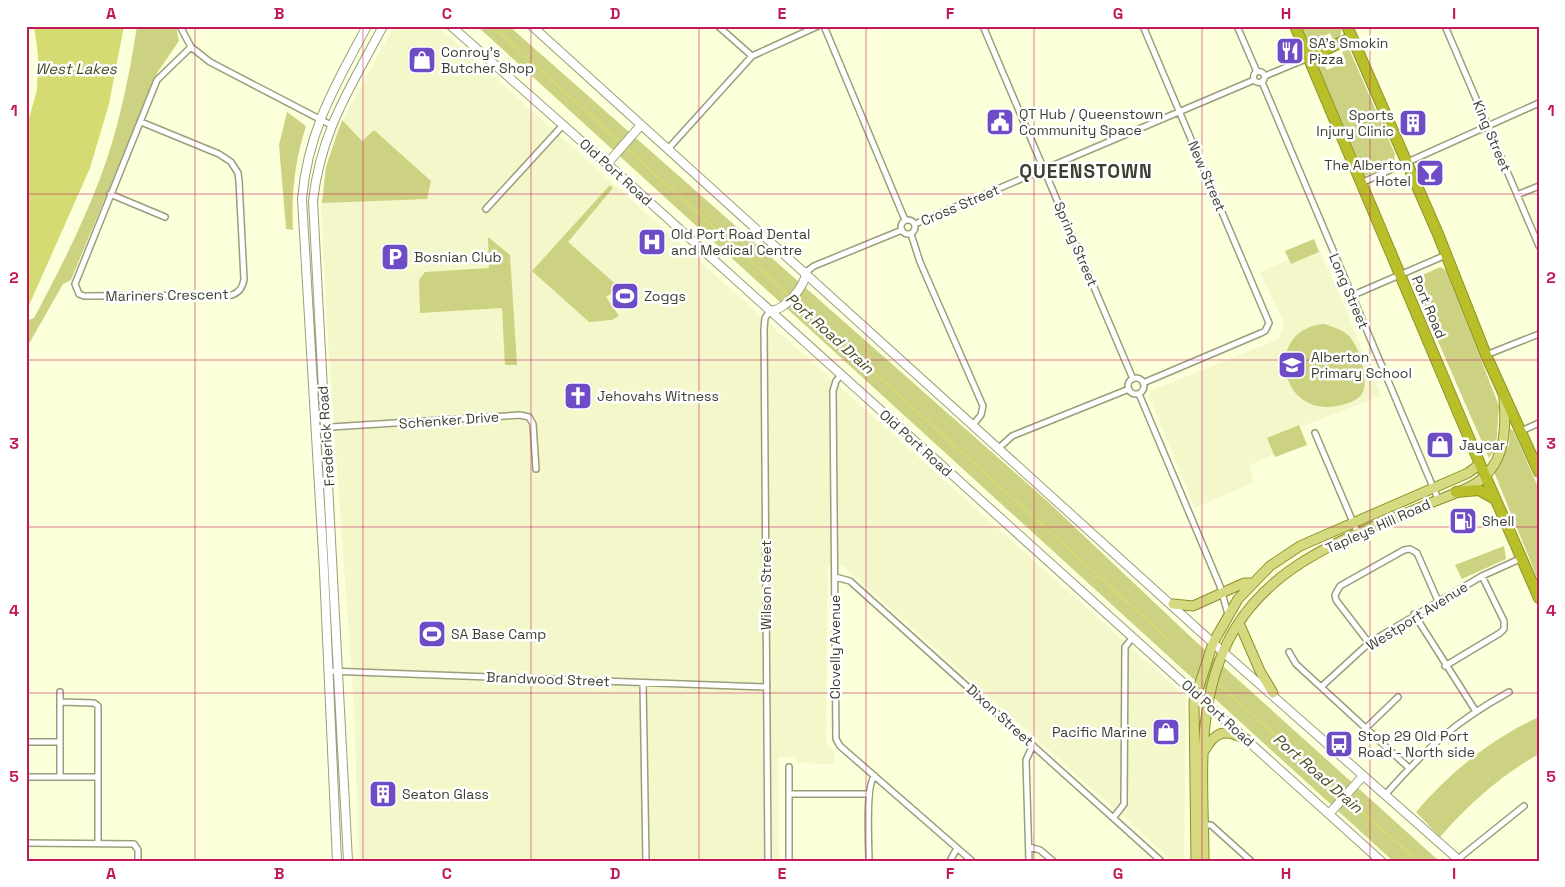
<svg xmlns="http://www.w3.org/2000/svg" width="1565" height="887" viewBox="0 0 1565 887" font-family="'Space Grotesk',sans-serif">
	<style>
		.built { fill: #f3f7ca }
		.green { fill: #ccd281 }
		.water { fill: #d5db73 }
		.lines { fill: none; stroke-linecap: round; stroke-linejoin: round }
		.stream { stroke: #d5db73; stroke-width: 2 }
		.street-casing { stroke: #9b9e7c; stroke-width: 8 }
		.secondary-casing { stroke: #9b9e7c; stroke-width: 10 }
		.primary-casing { stroke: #8e922b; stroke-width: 11 }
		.highway-casing { stroke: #8e922b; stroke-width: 12 }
		.street { stroke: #fff; stroke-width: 5 }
		.secondary { stroke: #fff; stroke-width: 8 }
		.primary { stroke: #d5d97f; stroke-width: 9 }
		.highway { stroke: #b9bf29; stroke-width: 10 }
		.grid { fill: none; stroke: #c2185b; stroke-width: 1; stroke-opacity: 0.55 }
		.labels { text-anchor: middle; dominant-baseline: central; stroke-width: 5; stroke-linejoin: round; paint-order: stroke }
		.poi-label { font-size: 14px; fill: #3d3f30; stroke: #fff; text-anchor: start }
		.street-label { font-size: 14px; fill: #3d3f30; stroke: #fff }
		.water-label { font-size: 15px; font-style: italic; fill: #484b20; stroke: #fff }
		.district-label { font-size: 19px; font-weight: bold; letter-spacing: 1px; fill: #3d3f30; stroke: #fff }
		.neatline { fill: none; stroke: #c2185b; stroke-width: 2 }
		.grid-label { font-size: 16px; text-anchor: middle; font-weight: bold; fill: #c2185b }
	</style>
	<rect width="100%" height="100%" fill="#fbffda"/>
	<path class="built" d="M394,26H437L1186,697L1184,861H1173L843,566L828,565L826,743L834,752V764L798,763L793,757H778L779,861H359L354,705L328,341L321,203L326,167L335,135Z
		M1314,239L1335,284L1381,396L1300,427L1307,445L1275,457L1273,455L1249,465L1254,482L1195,508L1149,396L1153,390L1277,340L1284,328L1283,321L1260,272L1289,260L1285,251Z"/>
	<path class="green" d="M137,26H176L179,41L157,73L71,280L63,284L26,349V321L34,318C58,273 81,228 99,181C118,132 129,78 137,26Z
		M477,26H509L1046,500L1193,639L1439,861H1393Z
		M1301,26H1340C1343,33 1340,38 1334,42L1330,33L1312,42L1316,51H1311Z
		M1349,49L1395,154L1394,162L1365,176L1317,64L1322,61L1327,70L1346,61L1342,52Z
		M287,112L306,126C295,161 291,193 293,230L286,229L279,145Z
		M342,120L362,141L374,130L431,181L427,199L322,203L326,167Z
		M610,185L613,188L568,242L620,288L606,297L619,316L612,320L589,322L532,271Z
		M488,237L510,255L517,365H505L502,308L420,313L419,280L425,272L489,268Z
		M1314,239L1319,252L1291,264L1285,251Z
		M1440,267L1446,270L1499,406L1496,448L1489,458L1413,284L1414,279Z
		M1324,324C1333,327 1341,329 1348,335C1359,345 1367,374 1364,389C1362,397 1355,401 1348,403C1280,428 1260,329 1324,324Z
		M1299,425L1307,445L1275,457L1267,438Z
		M1510,429L1513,430L1539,489V582L1494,472L1509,445Z
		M1504,546L1506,559L1462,579L1455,565Z
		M1539,717V754C1501,775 1468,805 1440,837L1416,812C1450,772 1491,739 1539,717Z"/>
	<path class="water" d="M34,26H124L109,104L90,168L26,312V129L37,90L38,54Z"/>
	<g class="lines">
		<path class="stream" d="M492,26L622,144
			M625,147L790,296
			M794,300L1168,639
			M1218,684L1343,795
			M1346,798L1418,861"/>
		<defs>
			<path id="street" d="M180,26L191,47L210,62L331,125
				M718,26L752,56
				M824,26L905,220
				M983,26L1133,379
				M1237,26L1257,72
				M1445,26L1539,246
				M1253.5 77a5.5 5.5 0 1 1 11 0a5.5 5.5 0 1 1-11 0Z
				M1265,76L1308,58
				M1262,82L1438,499
				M141,122L219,154L231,162L238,173L239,181L244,279C243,287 240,292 232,295L84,296L79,294L75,284L157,80L191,47
				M668,149L752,56L818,26
				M1361,183L1539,103
				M110,194L165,217
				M1517,195L1539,186
				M486,209L563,125
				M901 227a7 7 0 1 1 14 0a7 7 0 1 1-14 0Z
				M915,224L1254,80
				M911,234L920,262L983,406L981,415L973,425
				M806,272L814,266L902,230
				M1351,296L1446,255
				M1486,355L1539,334
				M841,375L836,381L833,391L836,739L840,746L972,861
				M1128 386a8 8 0 1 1 16 0a8 8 0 1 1-16 0Z
				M1143,383L1261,333L1265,331L1269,323L1143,26
				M1139,394L1220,586L1228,614
				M315,428L520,415L529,417L533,424L536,469
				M1521,431L1539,423
				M1315,433L1358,534
				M999,448L1012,436L1129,389
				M835,577L850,581L1161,861
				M1414,614L1475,710
				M1369,643L1336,600L1335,595L1340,586L1404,550L1410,549L1417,553L1438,601
				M1289,652L1296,664L1409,768
				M1445,666L1500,633L1504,629V621L1482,576
				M328,671L767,687
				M643,683L646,861
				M1321,687L1369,643L1482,576L1522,558
				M60,702L94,703L98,706V843
				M1366,728L1398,697
				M26,742H60
				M789,767V861
				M26,777H60V692
				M60,777H98
				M789,794H869
				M1385,795C1426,749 1454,722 1509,692
				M1114,817L1124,804L1125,647L1133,637
				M1203,825H1211L1251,861
				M26,843L134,844L138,850V861
				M1029,847L1040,850L1053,861
				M1458,859L1524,806
				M768,861L764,329L765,318L770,311
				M869,861C869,847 865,783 875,776
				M950,861L957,848
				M1029,861L1026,760L1033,745"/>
			<path id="secondary" d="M451,26L614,170L1381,861
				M532,26L1213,643L1460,861
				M607,164L641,125
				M770,311C785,310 805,287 806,272
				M1329,814L1363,776
				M337,861L324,571L302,199C308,130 335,86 367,26
				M348,861L313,201C321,130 351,87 383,26"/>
			<path id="primary" d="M1173,604L1193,606L1244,583H1252
				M1239,623L1260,671L1273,693
				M1204,751C1216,730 1225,729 1246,739
				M1196,861L1194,702L1213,643L1238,599L1270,566L1300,546L1468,473L1480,464
				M1204,861C1204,784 1193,702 1233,632C1275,559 1355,535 1428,504C1446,496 1471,490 1485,476C1506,456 1506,425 1504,398"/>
			<path id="highway" d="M1295,26L1480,464L1539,598
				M1347,26L1438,234L1486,355L1539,472
				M1308,58L1352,37
				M1456,492L1479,490L1495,499"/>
		</defs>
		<use href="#street" class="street-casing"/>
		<use href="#secondary" class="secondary-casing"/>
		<use href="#primary" class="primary-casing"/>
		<use href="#highway" class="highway-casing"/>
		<use href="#street" class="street"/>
		<use href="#secondary" class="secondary"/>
		<use href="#primary" class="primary"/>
		<use href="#highway" class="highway"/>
	</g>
	<path class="grid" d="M195,26V861M363,26V861M531,26V861M699,26V861M866,26V861M1034,26V861M1202,26V861M1370,26V861M26,194H1539M26,360H1539M26,527H1539M26,693H1539"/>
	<defs>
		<symbol id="restaurant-square" viewBox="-11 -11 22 22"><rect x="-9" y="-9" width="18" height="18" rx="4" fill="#6e4cc5" stroke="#fff"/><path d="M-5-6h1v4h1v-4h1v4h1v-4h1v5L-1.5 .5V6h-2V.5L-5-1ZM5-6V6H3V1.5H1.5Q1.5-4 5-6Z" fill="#fff"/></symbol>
		<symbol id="shop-square" viewBox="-11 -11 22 22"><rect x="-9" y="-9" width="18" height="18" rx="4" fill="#6e4cc5" stroke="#fff"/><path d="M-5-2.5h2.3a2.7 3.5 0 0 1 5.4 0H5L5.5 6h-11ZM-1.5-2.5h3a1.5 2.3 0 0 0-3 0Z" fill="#fff"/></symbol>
		<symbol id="civic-square" viewBox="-11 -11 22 22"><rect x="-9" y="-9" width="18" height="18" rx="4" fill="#6e4cc5" stroke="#fff"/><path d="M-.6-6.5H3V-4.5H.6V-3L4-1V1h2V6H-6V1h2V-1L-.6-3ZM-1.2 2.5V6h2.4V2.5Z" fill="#fff"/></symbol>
		<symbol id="building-square" viewBox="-11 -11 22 22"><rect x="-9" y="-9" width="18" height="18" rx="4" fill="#6e4cc5" stroke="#fff"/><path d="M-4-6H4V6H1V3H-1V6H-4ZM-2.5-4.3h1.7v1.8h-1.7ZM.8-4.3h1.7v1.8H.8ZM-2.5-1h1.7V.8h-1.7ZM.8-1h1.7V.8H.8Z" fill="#fff"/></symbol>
		<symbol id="bar-square" viewBox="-11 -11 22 22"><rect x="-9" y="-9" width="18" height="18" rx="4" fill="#6e4cc5" stroke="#fff"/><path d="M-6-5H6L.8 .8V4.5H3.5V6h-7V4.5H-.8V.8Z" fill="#fff"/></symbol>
		<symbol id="hospital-square" viewBox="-11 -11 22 22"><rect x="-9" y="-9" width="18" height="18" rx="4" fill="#6e4cc5" stroke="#fff"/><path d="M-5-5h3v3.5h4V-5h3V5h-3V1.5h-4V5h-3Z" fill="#fff"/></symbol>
		<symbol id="parking-square" viewBox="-11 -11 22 22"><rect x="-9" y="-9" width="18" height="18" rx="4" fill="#6e4cc5" stroke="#fff"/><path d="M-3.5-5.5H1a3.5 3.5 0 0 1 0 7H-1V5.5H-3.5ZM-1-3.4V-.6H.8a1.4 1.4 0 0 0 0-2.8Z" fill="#fff"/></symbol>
		<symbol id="stadium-square" viewBox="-11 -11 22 22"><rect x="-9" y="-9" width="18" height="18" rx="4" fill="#6e4cc5" stroke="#fff"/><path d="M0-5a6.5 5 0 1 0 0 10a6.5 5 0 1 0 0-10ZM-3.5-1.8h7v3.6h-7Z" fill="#fff"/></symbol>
		<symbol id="school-square" viewBox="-11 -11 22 22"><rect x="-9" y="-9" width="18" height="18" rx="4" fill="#6e4cc5" stroke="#fff"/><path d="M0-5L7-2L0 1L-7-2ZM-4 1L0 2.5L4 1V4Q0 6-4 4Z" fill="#fff"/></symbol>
		<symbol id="church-square" viewBox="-11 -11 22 22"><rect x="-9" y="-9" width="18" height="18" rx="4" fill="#6e4cc5" stroke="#fff"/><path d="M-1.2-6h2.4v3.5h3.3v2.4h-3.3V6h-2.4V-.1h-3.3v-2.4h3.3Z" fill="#fff"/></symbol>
		<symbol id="fuel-square" viewBox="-11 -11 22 22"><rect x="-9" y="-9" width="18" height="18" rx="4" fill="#6e4cc5" stroke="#fff"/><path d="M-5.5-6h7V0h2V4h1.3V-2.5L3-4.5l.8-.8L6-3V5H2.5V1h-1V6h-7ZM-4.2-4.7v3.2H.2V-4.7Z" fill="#fff"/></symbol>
		<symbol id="bus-square" viewBox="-11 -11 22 22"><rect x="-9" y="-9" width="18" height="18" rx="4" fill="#6e4cc5" stroke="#fff"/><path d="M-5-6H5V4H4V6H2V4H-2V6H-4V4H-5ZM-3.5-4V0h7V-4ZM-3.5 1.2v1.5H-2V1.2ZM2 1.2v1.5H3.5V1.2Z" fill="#fff"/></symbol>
	</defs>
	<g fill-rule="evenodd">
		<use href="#restaurant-square" x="1274" y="35" width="32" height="32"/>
		<use href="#shop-square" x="406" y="44" width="32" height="32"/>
		<use href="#civic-square" x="984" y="106" width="32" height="32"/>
		<use href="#building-square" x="1397" y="107" width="32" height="32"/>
		<use href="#bar-square" x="1414" y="157" width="32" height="32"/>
		<use href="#hospital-square" x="636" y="226" width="32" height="32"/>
		<use href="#parking-square" x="379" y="241" width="32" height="32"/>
		<use href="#stadium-square" x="609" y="280" width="32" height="32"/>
		<use href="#school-square" x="1276" y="349" width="32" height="32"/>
		<use href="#church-square" x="562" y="380" width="32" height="32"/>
		<use href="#shop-square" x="1424" y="429" width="32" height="32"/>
		<use href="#fuel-square" x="1447" y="505" width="32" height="32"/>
		<use href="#stadium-square" x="416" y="618" width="32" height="32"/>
		<use href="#shop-square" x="1150" y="716" width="32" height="32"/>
		<use href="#bus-square" x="1323" y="728" width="32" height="32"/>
		<use href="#building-square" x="367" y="778" width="32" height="32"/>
	</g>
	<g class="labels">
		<g class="poi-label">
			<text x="1309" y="43">SA's Smokin<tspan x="1309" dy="16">Pizza</tspan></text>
			<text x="441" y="52">Conroy's<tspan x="441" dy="16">Butcher Shop</tspan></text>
			<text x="1019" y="114">QT Hub / Queenstown<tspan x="1019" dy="16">Community Space</tspan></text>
			<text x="1394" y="115" text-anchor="end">Sports<tspan x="1394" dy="16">Injury Clinic</tspan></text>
			<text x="1411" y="165" text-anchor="end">The Alberton<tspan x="1411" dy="16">Hotel</tspan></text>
			<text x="671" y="234">Old Port Road Dental<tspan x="671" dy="16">and Medical Centre</tspan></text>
			<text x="414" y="257">Bosnian Club</text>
			<text x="644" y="296">Zoggs</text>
			<text x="1311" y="357">Alberton<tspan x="1311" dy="16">Primary School</tspan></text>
			<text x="597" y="396">Jehovahs Witness</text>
			<text x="1459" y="445">Jaycar</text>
			<text x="1482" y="521">Shell</text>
			<text x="451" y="634">SA Base Camp</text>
			<text x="1147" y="732" text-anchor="end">Pacific Marine</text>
			<text x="1358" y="736">Stop 29 Old Port<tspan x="1358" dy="16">Road - North side</tspan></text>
			<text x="402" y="794">Seaton Glass</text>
		</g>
		<g class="street-label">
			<text transform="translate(1492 136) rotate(67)">King Street</text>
			<text transform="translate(616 172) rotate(42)">Old Port Road</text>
			<text transform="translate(1207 176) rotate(67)">New Street</text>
			<text transform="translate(960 205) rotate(-23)">Cross Street</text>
			<text transform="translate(1076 244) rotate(67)">Spring Street</text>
			<text transform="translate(1349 291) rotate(67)">Long Street</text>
			<text transform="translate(167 295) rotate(-1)">Mariners Crescent</text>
			<text transform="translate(1429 307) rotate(67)">Port Road</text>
			<text transform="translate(449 420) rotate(-4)">Schenker Drive</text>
			<text transform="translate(326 436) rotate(-94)">Frederick Road</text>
			<text transform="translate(916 443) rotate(42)">Old Port Road</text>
			<text transform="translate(1378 526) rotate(-24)">Tapleys Hill Road</text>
			<text transform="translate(766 585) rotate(-90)">Wilson Street</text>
			<text transform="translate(1417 616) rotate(-32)">Westport Avenue</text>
			<text transform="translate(835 647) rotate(-90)">Clovelly Avenue</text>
			<text transform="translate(548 679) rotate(2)">Brandwood Street</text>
			<text transform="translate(1218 713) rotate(42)">Old Port Road</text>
			<text transform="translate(1000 715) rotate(42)">Dixon Street</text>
		</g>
		<g class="water-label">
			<text x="76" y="68">West Lakes</text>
			<text transform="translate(830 333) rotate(42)">Port Road Drain</text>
			<text transform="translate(1318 773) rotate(41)">Port Road Drain</text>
		</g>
		<g class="district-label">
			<text x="1086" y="171">QUEENSTOWN</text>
		</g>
	</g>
	<rect width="1565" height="887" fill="none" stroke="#ffffff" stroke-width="55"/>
	<rect x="28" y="28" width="1510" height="832" class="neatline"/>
	<g class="grid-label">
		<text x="111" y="19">A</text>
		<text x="279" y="19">B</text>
		<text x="447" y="19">C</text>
		<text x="615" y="19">D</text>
		<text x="782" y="19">E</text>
		<text x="950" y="19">F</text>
		<text x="1118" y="19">G</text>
		<text x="1286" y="19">H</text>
		<text x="1454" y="19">I</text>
		<text x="14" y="116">1</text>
		<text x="1551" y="116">1</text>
		<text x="14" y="283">2</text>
		<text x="1551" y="283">2</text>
		<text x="14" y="449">3</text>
		<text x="1551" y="449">3</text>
		<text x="14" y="616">4</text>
		<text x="1551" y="616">4</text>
		<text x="14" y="782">5</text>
		<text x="1551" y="782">5</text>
		<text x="111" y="879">A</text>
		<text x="279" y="879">B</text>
		<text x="447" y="879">C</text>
		<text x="615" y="879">D</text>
		<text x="782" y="879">E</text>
		<text x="950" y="879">F</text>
		<text x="1118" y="879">G</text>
		<text x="1286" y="879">H</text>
		<text x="1454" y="879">I</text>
	</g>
</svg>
